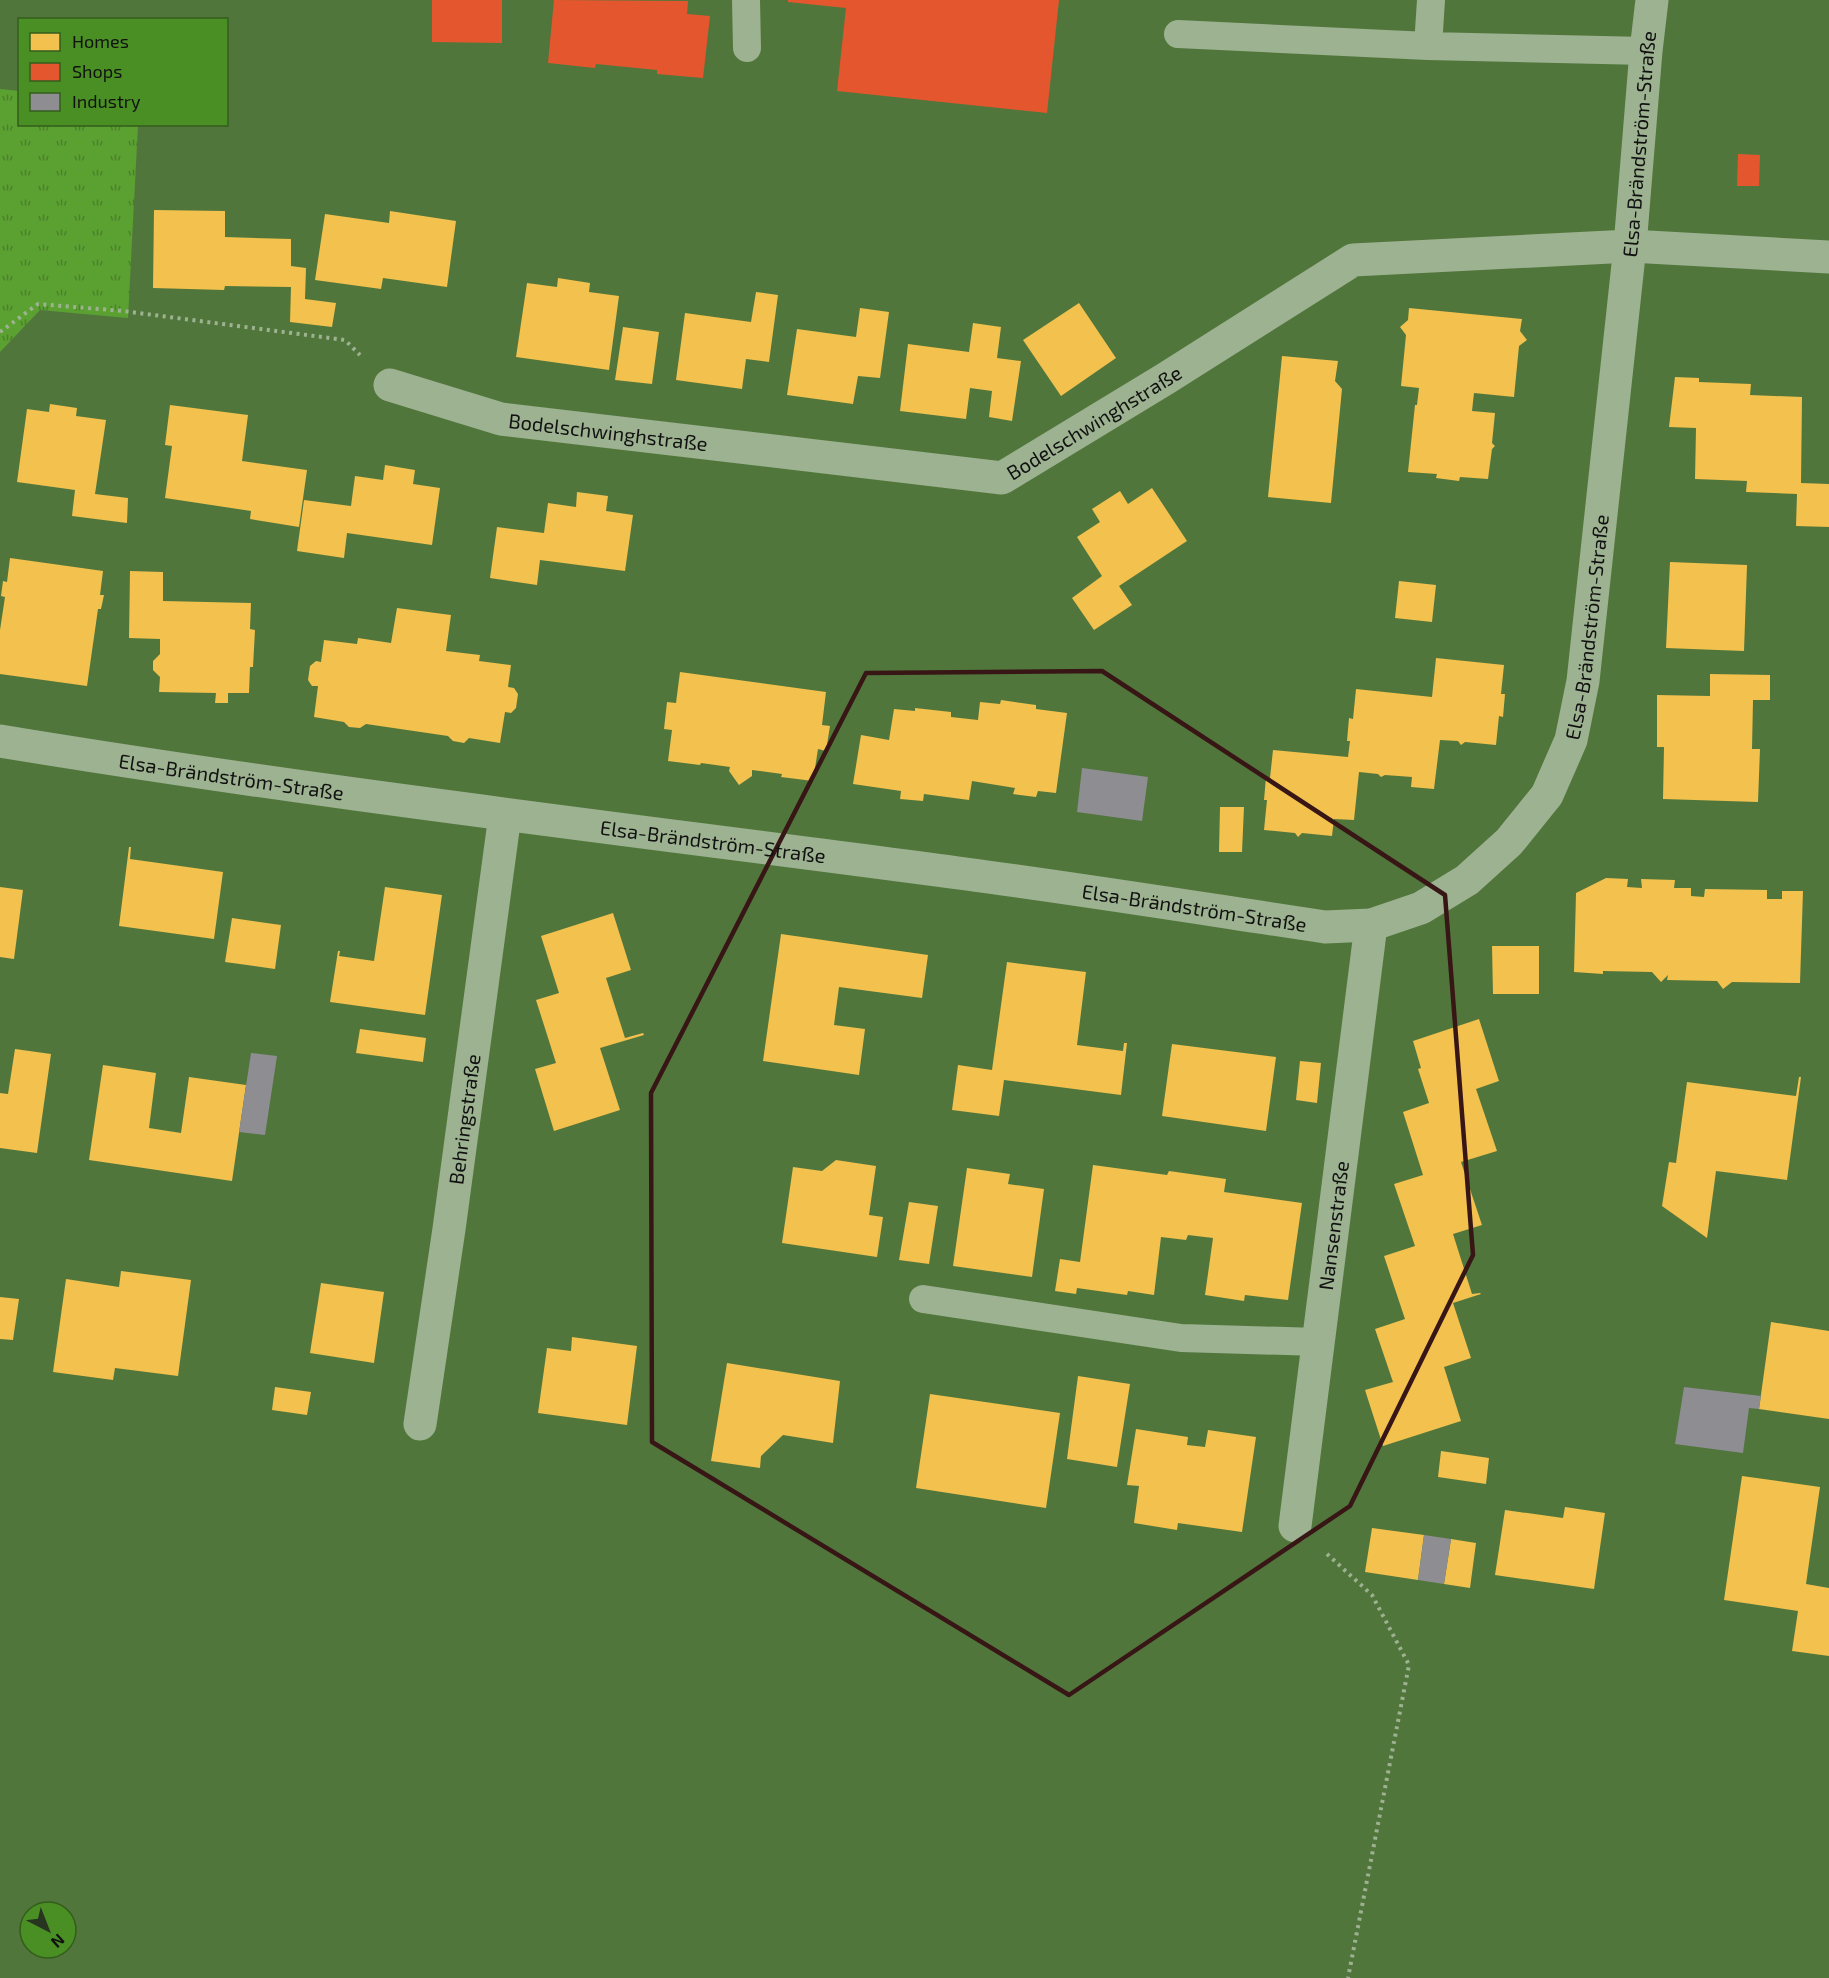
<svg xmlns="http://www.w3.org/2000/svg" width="1829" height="1978" viewBox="0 0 1829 1978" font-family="'Exo 2',sans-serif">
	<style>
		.park { fill: url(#park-tufts) }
		.homes { fill: #f2c14e }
		.shops { fill: #e4572e }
		.industry { fill: #8d8d92 }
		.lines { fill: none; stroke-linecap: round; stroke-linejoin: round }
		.path { stroke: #9db290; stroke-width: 4; stroke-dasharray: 3 4.5; stroke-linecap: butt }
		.service { stroke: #9db290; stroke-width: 28 }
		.minor { stroke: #9db290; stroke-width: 33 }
		.marked { fill: none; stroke: #381616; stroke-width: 4.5; stroke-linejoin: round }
		.labels { text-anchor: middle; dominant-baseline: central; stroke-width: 6; stroke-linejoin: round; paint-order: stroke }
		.street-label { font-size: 20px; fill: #111; stroke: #498f24 }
	</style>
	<defs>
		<pattern id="park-tufts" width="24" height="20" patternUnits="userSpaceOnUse" patternTransform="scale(1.5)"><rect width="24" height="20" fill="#5ba132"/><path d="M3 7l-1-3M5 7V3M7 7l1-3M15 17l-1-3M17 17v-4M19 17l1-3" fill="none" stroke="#4a8229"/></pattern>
	</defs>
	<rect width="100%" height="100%" fill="#51763c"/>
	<path class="park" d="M0,89L19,91L20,124L138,125L128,318L40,310L0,352Z"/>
	<path class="homes" d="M154,210L225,211V237L291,239V266L306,268L305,299L336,303L332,327L290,322L291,287L225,286L224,290L153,288Z
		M390,211L456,221L447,287L383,278L381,289L315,280L325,214L389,223Z
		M558,278L590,283L589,292L619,296L609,370L516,357L527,283L557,287Z
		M756,292L778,295L769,362L746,359L742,389L676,380L685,313L751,322Z
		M1079,303L1116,358L1061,396L1023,340Z
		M860,308L889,312L880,378L858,376L853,404L787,395L797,329L856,337Z
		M1409,308L1522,319L1520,331L1527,340L1519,346L1514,397L1474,393L1472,411L1495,413L1492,443L1495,446L1492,449L1488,479L1460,477L1459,481L1436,478L1437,474L1408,472L1415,405H1417L1419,388L1401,386L1406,335L1400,327L1408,320Z
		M973,323L1001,327L997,358L1021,361L1012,421L989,417L992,391L970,388L966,419L900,411L908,344L969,352Z
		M623,327L659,332L652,384L615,380Z
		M1282,356L1338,361L1335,381L1342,389L1331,503L1268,497Z
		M1675,377L1699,378V382L1751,384L1750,395L1802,397L1801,483L1829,484V527L1796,526L1797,494L1746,492L1747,481L1695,479L1696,428L1669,427Z
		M50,404L77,408L76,416L106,420L95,494L128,498L127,523L72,516L75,490L17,482L27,409L49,412Z
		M170,405L248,415L242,461L307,470L299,527L250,519L251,511L165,498L172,446L165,445Z
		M385,465L415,470L413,484L440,488L432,545L347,533L344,558L297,551L304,500L351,506L355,476L383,480Z
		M1152,488L1187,541L1119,586L1132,605L1094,630L1072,598L1102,576L1077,537L1100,522L1092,509L1120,491L1128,504Z
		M577,492L608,496L606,511L633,515L625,571L540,560L537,585L490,578L497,527L544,533L548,503L576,507Z
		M10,558L103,571L100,595H104L101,609H98L87,686L0,674V630L5,597L1,596L3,581L7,582Z
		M1670,562L1747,565L1744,651L1666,648Z
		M130,571L163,572V601L251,603L250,629L255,630L253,667H250L249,693H228V703H215L216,693L159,692L160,677L153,670V661L160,654V639L129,638Z
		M1399,581L1436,585L1432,622L1395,618Z
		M397,608L451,615L446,651L480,655L479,661L511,665L508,687L514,688L518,694L516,708L511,713L505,712L500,743L469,738L464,743L453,741L448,736L366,724L360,728L349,727L344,722L314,717L318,686H312L308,680L310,666L316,661L321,662L324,640L357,644L358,638L391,643Z
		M1436,658L1504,665L1501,694H1505L1503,717L1499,716L1496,745L1465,742L1461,745L1458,741L1440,740L1434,789L1411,787L1412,777L1385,775L1381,777L1378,774L1359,772L1354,820L1334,819L1332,836L1302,833L1298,837L1295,833L1264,830L1267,800H1264L1266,777L1270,778L1273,750L1348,757L1350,741H1347L1349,718L1353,719L1356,689L1432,697Z
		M680,672L826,692L822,725L830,726L826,751L818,749L813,781L781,777L782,774L752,770V776L739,785L729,771L730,767L701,763L700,765L668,761L672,730L664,729L667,702L676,703Z
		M1710,674L1770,675V700H1753L1752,749H1760L1758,802L1663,799L1664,747H1657V695L1710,696Z
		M1001,700L1036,705V709L1067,713L1056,793L1038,791L1036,797L1013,794L1015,788L972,781L969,800L924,794L923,801L900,799L901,791L853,784L861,735L889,740L894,709L915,711V708L951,712V717L978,720L980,702L1000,704Z
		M1220,807H1244L1242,852H1219Z
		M129,847H131L130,859L223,872L214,939L119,926Z
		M1606,878L1628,879L1627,887L1642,888L1641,879L1675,880L1674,888H1691V896L1704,897L1705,889L1767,890V899H1782V891H1803L1800,983L1732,982L1723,989L1717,981L1667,980L1668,975L1661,982L1652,972L1603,971V974L1574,972L1576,893Z
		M0,887L23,890L14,959L0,957Z
		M385,887L442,895L425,1015L330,1002L338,951H340L339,956L374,961Z
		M613,913L631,970L606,978L625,1038L643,1033L644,1035L600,1048L620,1110L554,1131L535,1069L556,1063L536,1000L559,993L541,936Z
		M232,918L281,925L275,969L225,962Z
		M781,934L928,955L922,998L839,987L834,1025L865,1029L859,1075L763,1061Z
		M1492,946H1539V994H1493Z
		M1007,962L1086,972L1077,1045L1123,1051L1124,1043H1127L1121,1095L1004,1080L999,1116L952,1110L958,1065L992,1070Z
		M1479,1019L1499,1081L1476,1089L1497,1151L1461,1162L1482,1225L1453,1234L1472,1294L1480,1293L1481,1294L1453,1303L1471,1358L1444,1367L1461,1421L1383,1446L1365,1390L1393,1382L1375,1329L1405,1319L1384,1256L1415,1246L1394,1184L1423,1175L1403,1112L1429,1103L1418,1069L1421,1068L1413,1041Z
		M360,1029L426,1038L423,1062L356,1053Z
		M1172,1044L1276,1057L1266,1131L1162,1116Z
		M15,1049L51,1054L37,1153L0,1148V1093L8,1094Z
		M1300,1061L1321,1063L1317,1103L1296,1100Z
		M103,1065L156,1073L149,1128L181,1133L189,1077L246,1085L232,1181L89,1160Z
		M1799,1077H1801L1787,1180L1716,1171L1707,1238L1662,1206L1669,1162L1676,1163L1687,1082L1796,1096Z
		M836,1160L876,1166L869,1215L883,1217L877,1257L782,1243L793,1167L822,1171Z
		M1093,1165L1167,1175L1169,1171L1226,1179L1224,1192L1302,1203L1288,1300L1245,1295L1244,1301L1205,1295L1213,1238L1188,1235L1186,1240L1161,1237L1154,1295L1128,1291L1127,1295L1077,1288L1076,1294L1055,1291L1060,1259L1080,1262Z
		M967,1168L1010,1174L1008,1184L1044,1189L1032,1277L953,1266Z
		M909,1202L938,1206L929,1264L899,1260Z
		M121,1271L191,1280L178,1376L115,1368L113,1380L53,1372L66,1279L119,1287Z
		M321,1283L384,1292L374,1363L310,1353Z
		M0,1297L19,1299L13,1340L0,1339Z
		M1771,1322L1829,1331V1419L1759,1409Z
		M572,1337L637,1346L627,1425L538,1413L547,1348L571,1351Z
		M727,1363L840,1381L833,1443L783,1435L761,1456L760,1468L711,1461Z
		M1078,1376L1130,1384L1117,1467L1067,1459Z
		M275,1387L311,1392L307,1415L272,1410Z
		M930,1394L1060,1413L1046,1508L916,1488Z
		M1136,1429L1188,1437L1187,1445L1205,1447L1208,1430L1256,1437L1242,1532L1178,1523L1177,1530L1134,1523L1139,1486L1127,1485Z
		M1441,1451L1489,1458L1486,1484L1438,1477Z
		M1742,1476L1820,1487L1806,1584L1829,1588V1656L1792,1651L1798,1611L1724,1600Z
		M1565,1507L1605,1513L1594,1589L1495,1575L1505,1510L1563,1518Z
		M1372,1528L1424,1535L1418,1580L1365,1572Z
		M1451,1539L1476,1543L1470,1588L1444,1584Z"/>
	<path class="shops" d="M432,0H502V43L432,42Z
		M554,0L688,1L687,14L710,16L703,78L657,74V70L596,64L595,68L548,63Z
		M788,0H1059L1047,113L837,91L846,8L788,2Z
		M1738,154L1760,155L1759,186H1737Z"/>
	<path class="industry" d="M1082,768L1148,777L1142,821L1077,812Z
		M251,1053L277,1056L265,1135L239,1132Z
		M1684,1387L1761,1396L1759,1409L1749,1408L1743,1453L1675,1444Z
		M1424,1535L1451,1539L1444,1584L1418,1580Z"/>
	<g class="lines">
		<path class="path" d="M0,332L38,304L123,311L345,340L360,355
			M1327,1554L1372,1595L1409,1665L1348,1978"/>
		<path class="service" d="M746,0L747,48
			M1178,34L1428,46L1646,51
			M1428,46L1431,0
			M923,1299L1181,1338L1319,1342"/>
		<g class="minor">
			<path id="s1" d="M390,385L501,419L1002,478L1165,379L1353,260L1630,246L1829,257"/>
			<path id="s2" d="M0,741C321,794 644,831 966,874C1086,890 1205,909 1325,927L1371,925L1421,908L1467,880L1509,842L1547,795L1571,740L1583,681L1630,246L1646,51L1652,0"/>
			<path id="s3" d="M420,1424L449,1229L505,815"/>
			<path id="s4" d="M1295,1526L1371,925"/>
		</g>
	</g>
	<path class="marked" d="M1102,671L1445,895L1473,1255L1350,1506L1069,1695L652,1442L651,1093L866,673Z"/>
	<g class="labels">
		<g class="street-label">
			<text stroke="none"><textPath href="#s2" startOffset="2268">Elsa-Brändström-Straße</textPath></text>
			<text stroke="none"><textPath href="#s1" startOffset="728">Bodelschwinghstraße</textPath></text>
			<text stroke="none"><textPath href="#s1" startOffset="224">Bodelschwinghstraße</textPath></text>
			<text stroke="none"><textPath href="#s2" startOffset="1782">Elsa-Brändström-Straße</textPath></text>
			<text stroke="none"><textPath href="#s2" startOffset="234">Elsa-Brändström-Straße</textPath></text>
			<text stroke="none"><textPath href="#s2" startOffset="720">Elsa-Brändström-Straße</textPath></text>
			<text stroke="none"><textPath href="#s2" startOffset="1206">Elsa-Brändström-Straße</textPath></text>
			<text stroke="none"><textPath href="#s3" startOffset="308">Behringstraße</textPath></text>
			<text stroke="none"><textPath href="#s4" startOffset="303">Nansenstraße</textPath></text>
		</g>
	</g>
	<rect x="18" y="18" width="210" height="108" fill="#498f24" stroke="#335d1c" stroke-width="1.5"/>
	<rect x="30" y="33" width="30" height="18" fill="#f2c14e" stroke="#335d1c" stroke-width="1.5"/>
	<text x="72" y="48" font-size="18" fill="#111111">Homes</text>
	<rect x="30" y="63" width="30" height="18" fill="#e4572e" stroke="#335d1c" stroke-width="1.5"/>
	<text x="72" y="78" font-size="18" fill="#111111">Shops</text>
	<rect x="30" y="93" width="30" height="18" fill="#8d8d92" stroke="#335d1c" stroke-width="1.5"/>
	<text x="72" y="108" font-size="18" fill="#111111">Industry</text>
	<g transform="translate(48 1930) rotate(138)"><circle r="28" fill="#498f24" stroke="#335d1c" stroke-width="1.5"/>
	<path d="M0-4.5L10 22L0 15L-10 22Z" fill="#273420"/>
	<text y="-9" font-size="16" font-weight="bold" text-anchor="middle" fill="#111111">N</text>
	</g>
</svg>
